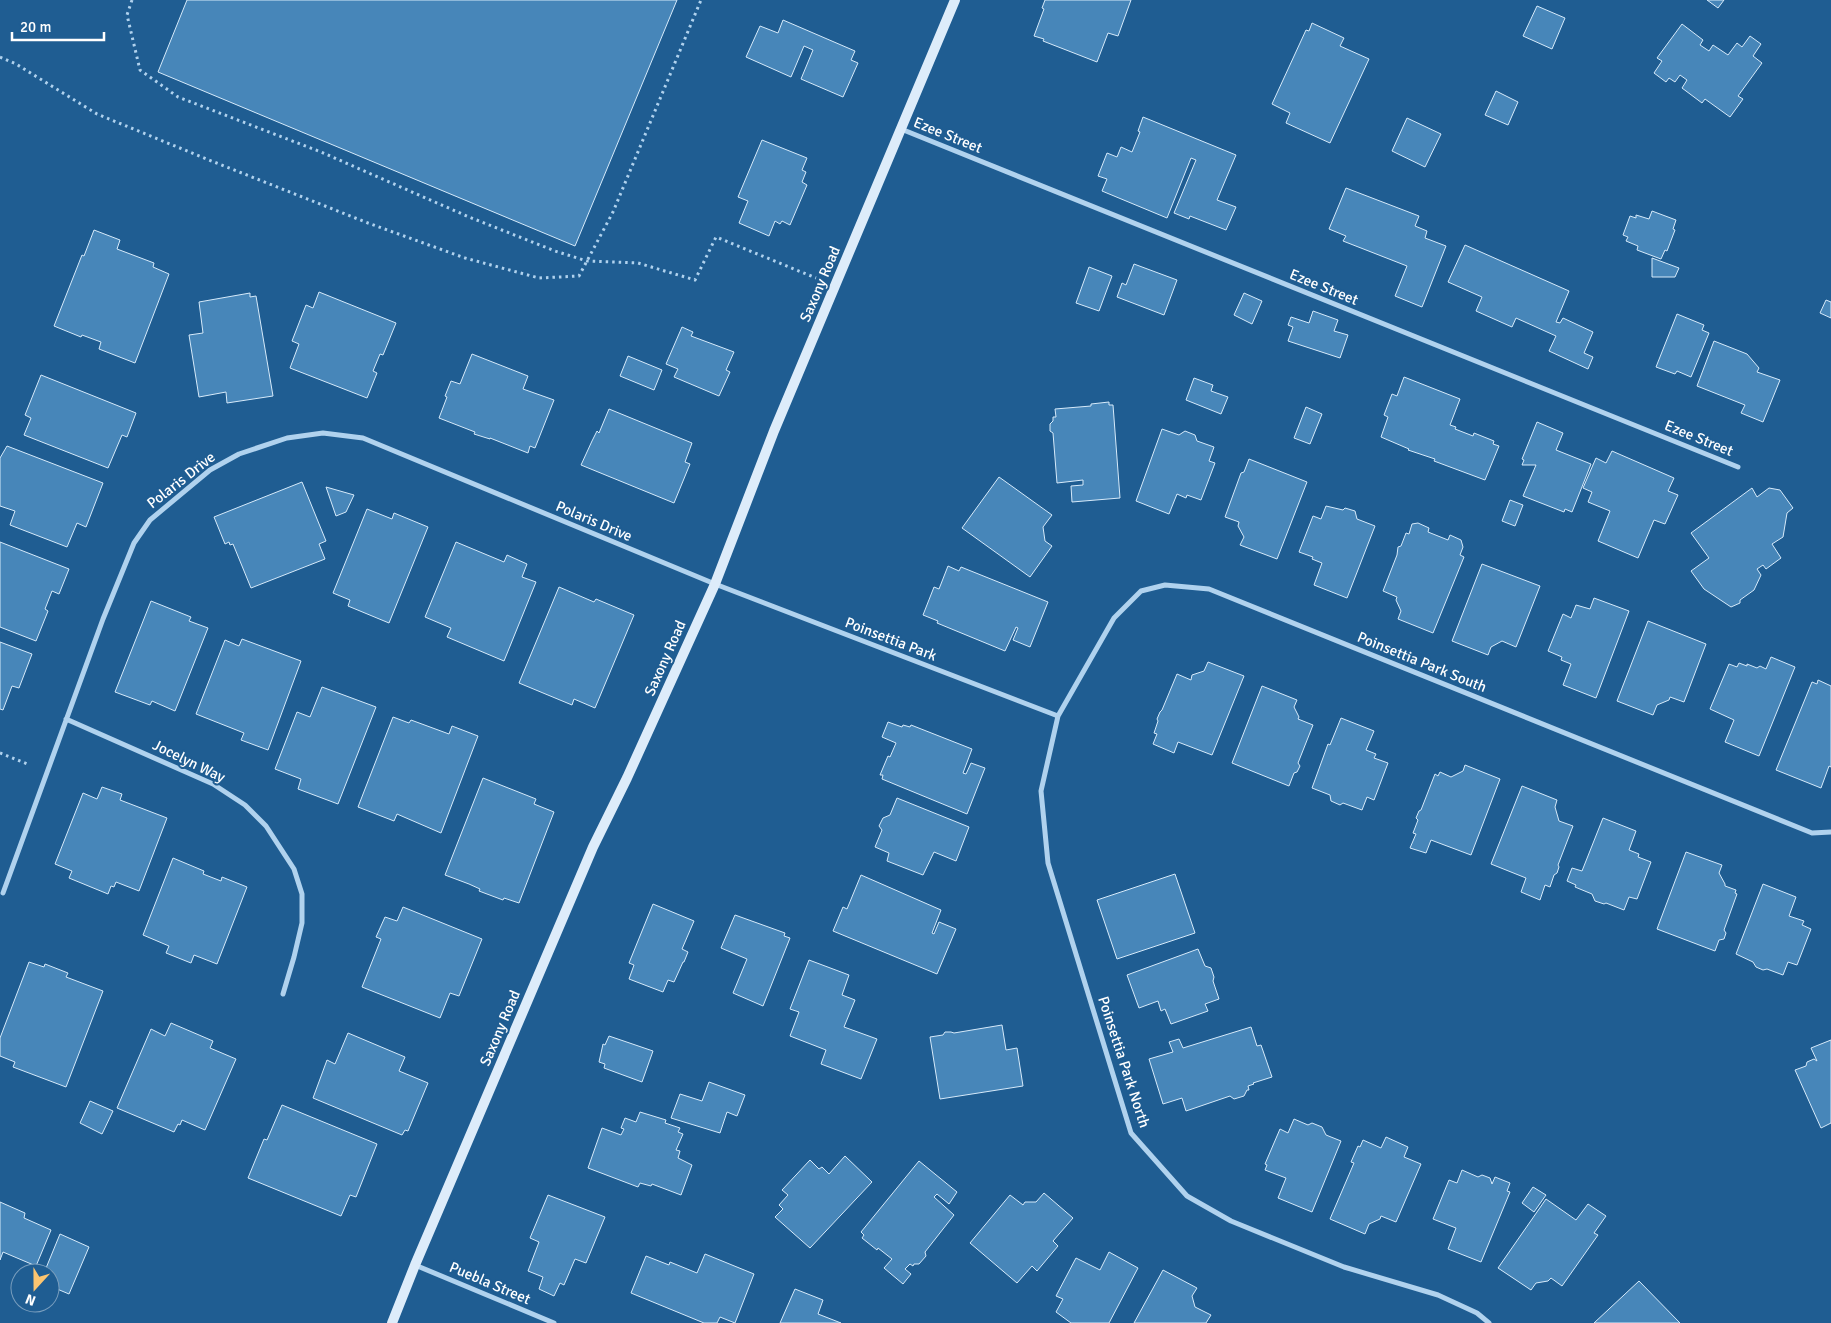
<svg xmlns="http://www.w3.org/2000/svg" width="1831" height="1323" viewBox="0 0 1831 1323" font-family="Signika,sans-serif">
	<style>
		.building { fill: #4786b9; stroke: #d6eafa }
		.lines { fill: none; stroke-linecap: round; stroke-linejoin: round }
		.path { stroke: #b0d2ee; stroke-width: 3; stroke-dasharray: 2.5 4; stroke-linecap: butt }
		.street { stroke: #b0d2ee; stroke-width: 5 }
		.secondary { stroke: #ddecfa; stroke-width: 10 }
		.labels { text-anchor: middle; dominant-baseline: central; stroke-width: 4; stroke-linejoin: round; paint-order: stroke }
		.street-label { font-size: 15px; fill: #fff; stroke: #1f5d92 }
	</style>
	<rect width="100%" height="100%" fill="#1f5d92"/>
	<path class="building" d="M187,0H677L575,246L158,72Z
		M1045,0H1131L1118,36L1108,33L1097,62L1043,41L1044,39L1034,36L1044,9L1042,8Z
		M1707,0H1724L1718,8Z
		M1537,6L1565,18L1552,49L1523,36Z
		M783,20L855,51L851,60L858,63L843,97L801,79L813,50L804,46L791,77L746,57L760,26L778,33Z
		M1312,23L1344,38L1340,46L1369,59L1330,143L1286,123L1290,113L1272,104L1306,30L1309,31Z
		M1682,24L1703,40L1700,45L1709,51L1713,45L1728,55L1737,43L1742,47L1750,36L1761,44L1753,56L1762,63L1738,96L1743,99L1730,117L1705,99L1702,103L1682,88L1687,80L1680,75L1675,82L1669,78L1666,82L1654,73L1662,61L1657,58Z
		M1496,91L1518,102L1508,125L1485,115Z
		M1143,117L1236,155L1217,200L1236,207L1226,230L1190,216L1189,219L1174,213L1196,160L1191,158L1167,218L1102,191L1107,179L1098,176L1107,153L1117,157L1121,147L1132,152L1140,132L1138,131Z
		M1407,118L1441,134L1425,167L1392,151Z
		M762,140L807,158L802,170L806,172L802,182L807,185L790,225L782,221L780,224L775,221L769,236L739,223L748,201L738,197Z
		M1346,188L1419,216L1415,226L1427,231L1425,238L1446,246L1422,307L1395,296L1407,266L1343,241L1346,236L1329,229Z
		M1652,211L1676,220L1673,229L1675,230L1667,251L1665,250L1661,259L1637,250L1638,246L1626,241L1628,237L1623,235L1630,216L1636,218V215L1649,219Z
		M94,230L120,240L117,249L154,263L153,267L169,274L135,363L99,349L101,342L82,335L81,337L54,326L82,255L84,256Z
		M1465,245L1569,291L1556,322L1560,323L1563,318L1593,332L1584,353L1593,357L1588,369L1549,351L1556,336L1516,318L1512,327L1476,311L1482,297L1448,282Z
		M1652,258L1679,268L1675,277H1652Z
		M1134,264L1177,280L1164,315L1117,297L1122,283L1126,285Z
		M1089,267L1112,276L1099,311L1076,303Z
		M319,292L396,323L383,355L380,354L373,371L377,373L367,398L290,368L299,344L292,341L306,305L313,308Z
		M250,293V297L256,296L273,396L227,403L226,392L199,397L189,335L203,333L199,302Z
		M1244,293L1262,301L1252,324L1234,315Z
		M1826,300L1831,302V318L1820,313Z
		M1313,311L1338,320L1334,331L1348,335L1340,358L1288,341L1293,327L1288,325L1291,317L1309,323Z
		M1677,314L1704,325L1702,330L1709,333L1691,377L1677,371L1675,374L1656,367Z
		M682,327L693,332L691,336L734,352L726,370L730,372L719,396L674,377L678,369L666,364Z
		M1714,341L1747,354L1759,368L1757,372L1780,380L1763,422L1741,413L1745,405L1697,386Z
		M472,354L528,376L523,389L554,400L535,448L530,446L528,453L490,438V439L474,434L475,432L439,418L447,397L445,396L451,381L460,384Z
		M628,356L662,370L654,390L620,376Z
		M41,375L136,413L127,437L122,435L108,468L24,435L31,418L25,415Z
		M1404,377L1460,399L1450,425L1456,427L1455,429L1473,436L1474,433L1494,441L1493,444L1499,446L1485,480L1434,461L1435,459L1408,450L1409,449L1381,437L1388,417L1384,415L1392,394L1397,396Z
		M1194,378L1213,385L1211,391L1228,397L1221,414L1186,400Z
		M1109,402V405H1113L1120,498L1072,502L1071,486L1083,485V480L1057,483L1053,433L1050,431V424L1053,421V417H1056L1055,409L1091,406V404Z
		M1306,407L1322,414L1310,444L1294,438Z
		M609,409L692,443L685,462L690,464L674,503L581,465L592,441L597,431L599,433Z
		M1537,422L1563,433L1556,450L1591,464L1572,512L1565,509L1564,512L1523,496L1536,465H1522L1524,460L1522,459Z
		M1162,429L1179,435L1185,431L1195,435L1197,441L1214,447L1209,461L1215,463L1201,500L1187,495L1186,498L1177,494L1169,514L1136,501Z
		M7,446L103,483L86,527L77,523L67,547L10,525L15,511L0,506V458Z
		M1612,451L1674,478L1668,491L1678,495L1665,524L1654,520L1638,558L1598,541L1610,511L1588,502L1592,492L1583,488L1596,458L1606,463Z
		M1249,459L1307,482L1277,559L1240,545L1244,537L1238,526L1239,522L1225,517L1241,473L1244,472Z
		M999,477L1052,515L1043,527L1045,541L1052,546L1030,577L962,528Z
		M302,482L326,541L319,544L325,559L251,588L233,544L230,545L229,542L225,544L214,517Z
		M326,487L354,495L346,512L336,516Z
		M1752,488L1757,497L1769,488L1780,490L1793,508L1787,513L1783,537L1772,544L1781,558L1766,569L1763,565L1757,569L1761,575L1754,590L1740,600V603L1731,607L1704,589L1691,571L1709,558L1691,533Z
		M1510,500L1523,505L1515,526L1502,521Z
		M1326,506L1343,510L1345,508L1355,511L1357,519L1375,526L1347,598L1314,585L1322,563L1312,559L1313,557L1299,552L1313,516L1321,519Z
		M367,509L392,519L394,513L428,527L389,623L348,606L350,600L333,593Z
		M1418,523L1429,528L1428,532L1448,540L1450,535L1461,540L1463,547L1460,555L1464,557L1433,633L1398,619L1401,611L1396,600L1397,597L1383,591L1397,555L1398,547L1401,546L1406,533L1409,534L1412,524Z
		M0,542L69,569L59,594L52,591L45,609L48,611L36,641L0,627Z
		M456,542L504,562L507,555L527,564L522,577L536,582L504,661L447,637L451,628L425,617Z
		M1482,564L1540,586L1516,647L1502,641L1491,647L1488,655L1452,641Z
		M948,566L959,571L961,567L1048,602L1030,647L1013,640L1018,628L1016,627L1005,651L937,623L938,621L923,615L934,587L939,589Z
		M559,587L594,602L596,599L634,615L595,708L574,699L572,705L519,683Z
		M1594,598L1629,611L1596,698L1563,685L1571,664L1561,660L1562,657L1548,651L1563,614L1571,618L1576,605L1590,609Z
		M151,601L191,617L189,621L208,628L175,711L152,701L150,705L115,692Z
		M1648,621L1706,644L1684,702L1670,697L1669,700L1657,705L1653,715L1617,701Z
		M242,639L301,661L268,750L241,740L244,733L196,714L225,640L239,646Z
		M0,642L32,654L19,688L12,686L3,710L0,709Z
		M1771,657L1795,667L1759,756L1725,742L1734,720L1710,709L1729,664L1737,667L1739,663L1747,666V664L1757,668L1760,666L1766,669Z
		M1208,662L1244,676L1212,755L1178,742L1174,753L1153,744L1157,734L1154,733L1158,721L1157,719L1160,712L1162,710L1177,674L1191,680L1192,675L1204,671Z
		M1818,680L1831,686V767L1829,766L1821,788L1776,770L1812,682L1817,684Z
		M1262,686L1297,700L1294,707L1299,717L1298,719L1313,725L1298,763L1300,766L1297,772L1294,773L1289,786L1232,763Z
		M322,687L376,707L338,804L298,789L301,779L275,769L297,712L310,717Z
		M393,717L409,723L411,720L449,734L452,726L478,736L441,833L397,814L394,821L358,807Z
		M1341,718L1374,731L1366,750L1376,754L1374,758L1388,763L1374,800L1367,797L1362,810L1343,803L1340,805L1331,801L1330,795L1312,788L1328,744L1330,745Z
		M888,722L902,727L903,725L910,727L911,725L972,749L963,773L966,774L971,763L985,768L967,814L882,779L883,775H880L888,756L890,757L896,743L882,737Z
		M1465,765L1500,779L1471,855L1431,840L1426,853L1410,848L1416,834L1413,833L1418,820L1416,818L1419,811L1421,810L1435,774L1438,776L1440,772L1451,777L1463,771Z
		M483,778L536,799L534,804L554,812L519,903L504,898L503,900L479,891L480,889L469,884L445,875Z
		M1522,786L1557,800L1555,807L1559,821L1573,826L1558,865L1559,867L1557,873L1554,875L1550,887L1545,885L1540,900L1521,892L1526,878L1491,864Z
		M102,787L122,794L120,800L167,818L139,891L116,882L114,887L111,886L108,894L69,878L72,871L55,864L83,793L97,799Z
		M897,798L969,827L956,861L934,852L923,875L887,861L889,853L875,847L882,830L879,826L883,818L890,815Z
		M1603,818L1636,831L1629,850L1639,854L1638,857L1651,862L1637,899L1629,897L1624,910L1606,903L1604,904L1595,901L1592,894L1575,887L1576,885L1567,881L1572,868L1582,871Z
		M1686,852L1722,865L1719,873L1725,884V886L1736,890L1735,893L1737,894L1724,930L1726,933L1724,939L1719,940L1715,951L1657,929Z
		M173,858L204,871L203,874L221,881L222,877L247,887L217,964L194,955L191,963L166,953L169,946L143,935Z
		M1175,874L1195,933L1117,959L1097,900Z
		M861,875L941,910L932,933L934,934L939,922L956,929L937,974L833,931L843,907L847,909Z
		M1763,884L1796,897L1789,916L1804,921L1802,925L1811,929L1797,965L1788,962L1783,975L1767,969L1763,970L1756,967L1753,962L1736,954Z
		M653,904L694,921L682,949L688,952L684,962H683L674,982L668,980L663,992L629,979L634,965L629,963Z
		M403,907L482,939L459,996L450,993L440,1018L362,987L381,939L376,937L385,917L397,921Z
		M735,915L785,933L784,936L790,938L763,1006L733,993L747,959L721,948Z
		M1198,949L1205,966L1211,968L1214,977L1213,981L1219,999L1205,1004L1208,1011L1171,1024L1165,1009L1161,1011L1158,1001L1139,1008L1127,975Z
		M809,960L849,975L842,995L855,1000L844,1027L877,1039L861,1079L821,1064L826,1050L790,1036L799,1012L790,1009Z
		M29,962L44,967L45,964L68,973L66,977L103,991L66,1087L13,1067L15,1062L0,1056V1038Z
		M171,1023L213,1041L210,1048L236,1059L205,1130L182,1120L180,1125L178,1124L174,1132L117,1108L151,1029L165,1036Z
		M1002,1025L1006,1050L1017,1048L1023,1086L940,1099L930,1037L943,1035L945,1032H951L954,1033Z
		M1251,1027L1257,1046L1261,1045L1272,1077L1253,1083L1254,1084L1248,1086L1249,1090H1247L1244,1096L1234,1099L1230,1096L1186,1111L1182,1098L1163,1104L1149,1059L1173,1052L1169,1042L1179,1039L1183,1048Z
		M348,1033L405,1057L399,1071L428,1083L408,1131L405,1130L402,1135L313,1098L327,1060L335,1064Z
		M609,1036L653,1051L642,1082L604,1068L605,1064L599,1062L603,1044L605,1045Z
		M1831,1040V1123L1821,1128L1795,1070L1806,1066L1807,1062L1814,1059L1817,1061L1811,1048Z
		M709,1082L745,1095L737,1116L727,1112L720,1133L671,1118L680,1094L702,1101Z
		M90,1101L113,1111L102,1134L80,1123Z
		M282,1105L377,1144L356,1197L350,1195L341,1216L248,1178L264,1139L267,1140Z
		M640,1112L666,1120L665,1123L680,1128L678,1132L683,1134L676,1150L680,1151L678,1158L692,1165L681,1195L652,1184L651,1186L640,1183L638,1187L588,1168L602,1128L621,1135L624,1129L621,1128L625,1118L636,1122Z
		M1294,1119L1308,1125L1312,1123L1322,1127L1326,1135L1341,1141L1312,1212L1278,1198L1286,1178L1265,1170L1267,1165L1265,1164L1280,1129L1288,1133Z
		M1386,1137L1408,1147L1404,1157L1421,1164L1396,1222L1381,1216L1380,1219L1369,1224L1365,1234L1330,1219L1354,1163L1351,1162L1358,1146L1360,1147L1363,1140L1381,1148Z
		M845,1156L872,1182L810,1248L775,1217L783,1209L779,1205L788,1195L782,1190L810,1160L819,1169L822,1167L829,1174Z
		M919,1161L957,1192L949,1204L937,1194L934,1197L954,1215L925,1252L926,1256L919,1264H914L913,1266L910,1264L905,1269L911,1274L903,1284L884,1268L892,1259L878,1248L877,1250L862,1238L864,1235L861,1232Z
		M1462,1170L1478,1177L1482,1175L1490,1178L1492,1184L1495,1177L1510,1183L1507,1191L1510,1192L1481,1262L1448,1249L1456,1228L1433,1219L1449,1180L1457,1183Z
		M1533,1187L1546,1195L1534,1212L1522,1203Z
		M1044,1193L1073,1218L1053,1241L1058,1246L1037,1271L1032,1266L1017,1283L970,1243L1010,1195L1023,1205L1025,1202H1036Z
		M548,1195L605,1217L586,1263L575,1259L564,1285L560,1283L554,1296L539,1289L543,1277L528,1271L539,1242L530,1238Z
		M1546,1199L1576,1220L1588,1204L1606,1216L1594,1233L1598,1235L1562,1286L1551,1278L1548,1281L1536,1283L1531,1290L1498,1268Z
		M0,1202L25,1213L24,1218L51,1230L36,1266L3,1252L0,1260Z
		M60,1234L89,1247L69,1294L50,1286V1273H44Z
		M1109,1252L1138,1268L1109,1323H1071L1056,1312L1063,1299L1056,1296L1076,1258L1100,1270Z
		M705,1254L754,1274L735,1323L720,1317L717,1323H704L631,1293L646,1256L669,1265L670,1262L697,1273Z
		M1163,1270L1197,1288L1192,1296L1195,1307L1211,1315L1206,1323H1134Z
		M1639,1281L1680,1323H1594Z
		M795,1289L823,1300L818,1314L841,1323H780Z"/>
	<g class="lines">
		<path class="path" d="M132,0L127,15L140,70L178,97L321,152L469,217L555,251L587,261L638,263L695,280L716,237L816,278
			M0,57L16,64L97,114L209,160L368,223L465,258L539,278L579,276L613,212L701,0
			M0,753L30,765"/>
		<path class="street" d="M901,129L1738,467
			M66,719L213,784L245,805L266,826L294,869L302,894V923L294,957L283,994
			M3,893L103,619L134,543L150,520L210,470L239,454L287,438L323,433L363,438L715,584L1058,716
			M415,1265L554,1323
			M1489,1323L1477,1313L1438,1295L1344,1267L1231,1221L1187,1196L1131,1133L1048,863L1041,791L1058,716L1114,618L1141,591L1165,585L1209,589L1812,833L1831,832"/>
		<path class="secondary" d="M392,1323L415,1265L593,847L627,778L715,584L774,431L955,0"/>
	</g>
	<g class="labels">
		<g class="street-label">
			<text transform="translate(948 135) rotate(22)">Ezee Street</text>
			<text transform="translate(820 284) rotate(-67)">Saxony Road</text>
			<text transform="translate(1324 287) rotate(22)">Ezee Street</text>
			<text transform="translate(1699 438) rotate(22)">Ezee Street</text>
			<text transform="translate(181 480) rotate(-38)">Polaris Drive</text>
			<text transform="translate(594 521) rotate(23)">Polaris Drive</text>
			<text transform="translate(891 639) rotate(21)">Poinsettia Park</text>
			<text transform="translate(665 658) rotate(-66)">Saxony Road</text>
			<text transform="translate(1422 662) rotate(22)">Poinsettia Park South</text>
			<text transform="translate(189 761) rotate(26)">Jocelyn Way</text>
			<text transform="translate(500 1028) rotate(-67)">Saxony Road</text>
			<text transform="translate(1124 1062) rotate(72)">Poinsettia Park North</text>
			<text transform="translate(490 1283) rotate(23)">Puebla Street</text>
		</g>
	</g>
	<g transform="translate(35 1288) rotate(201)"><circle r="24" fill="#1f5d92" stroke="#799ebe"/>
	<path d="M0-4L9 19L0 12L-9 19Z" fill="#fcc570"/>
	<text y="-8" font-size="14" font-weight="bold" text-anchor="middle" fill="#ffffff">N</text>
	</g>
	<path d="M12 32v8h92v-8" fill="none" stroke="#ffffff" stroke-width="2.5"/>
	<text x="20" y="32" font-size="15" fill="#ffffff" stroke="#1f5d92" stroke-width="4" paint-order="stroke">20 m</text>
</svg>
